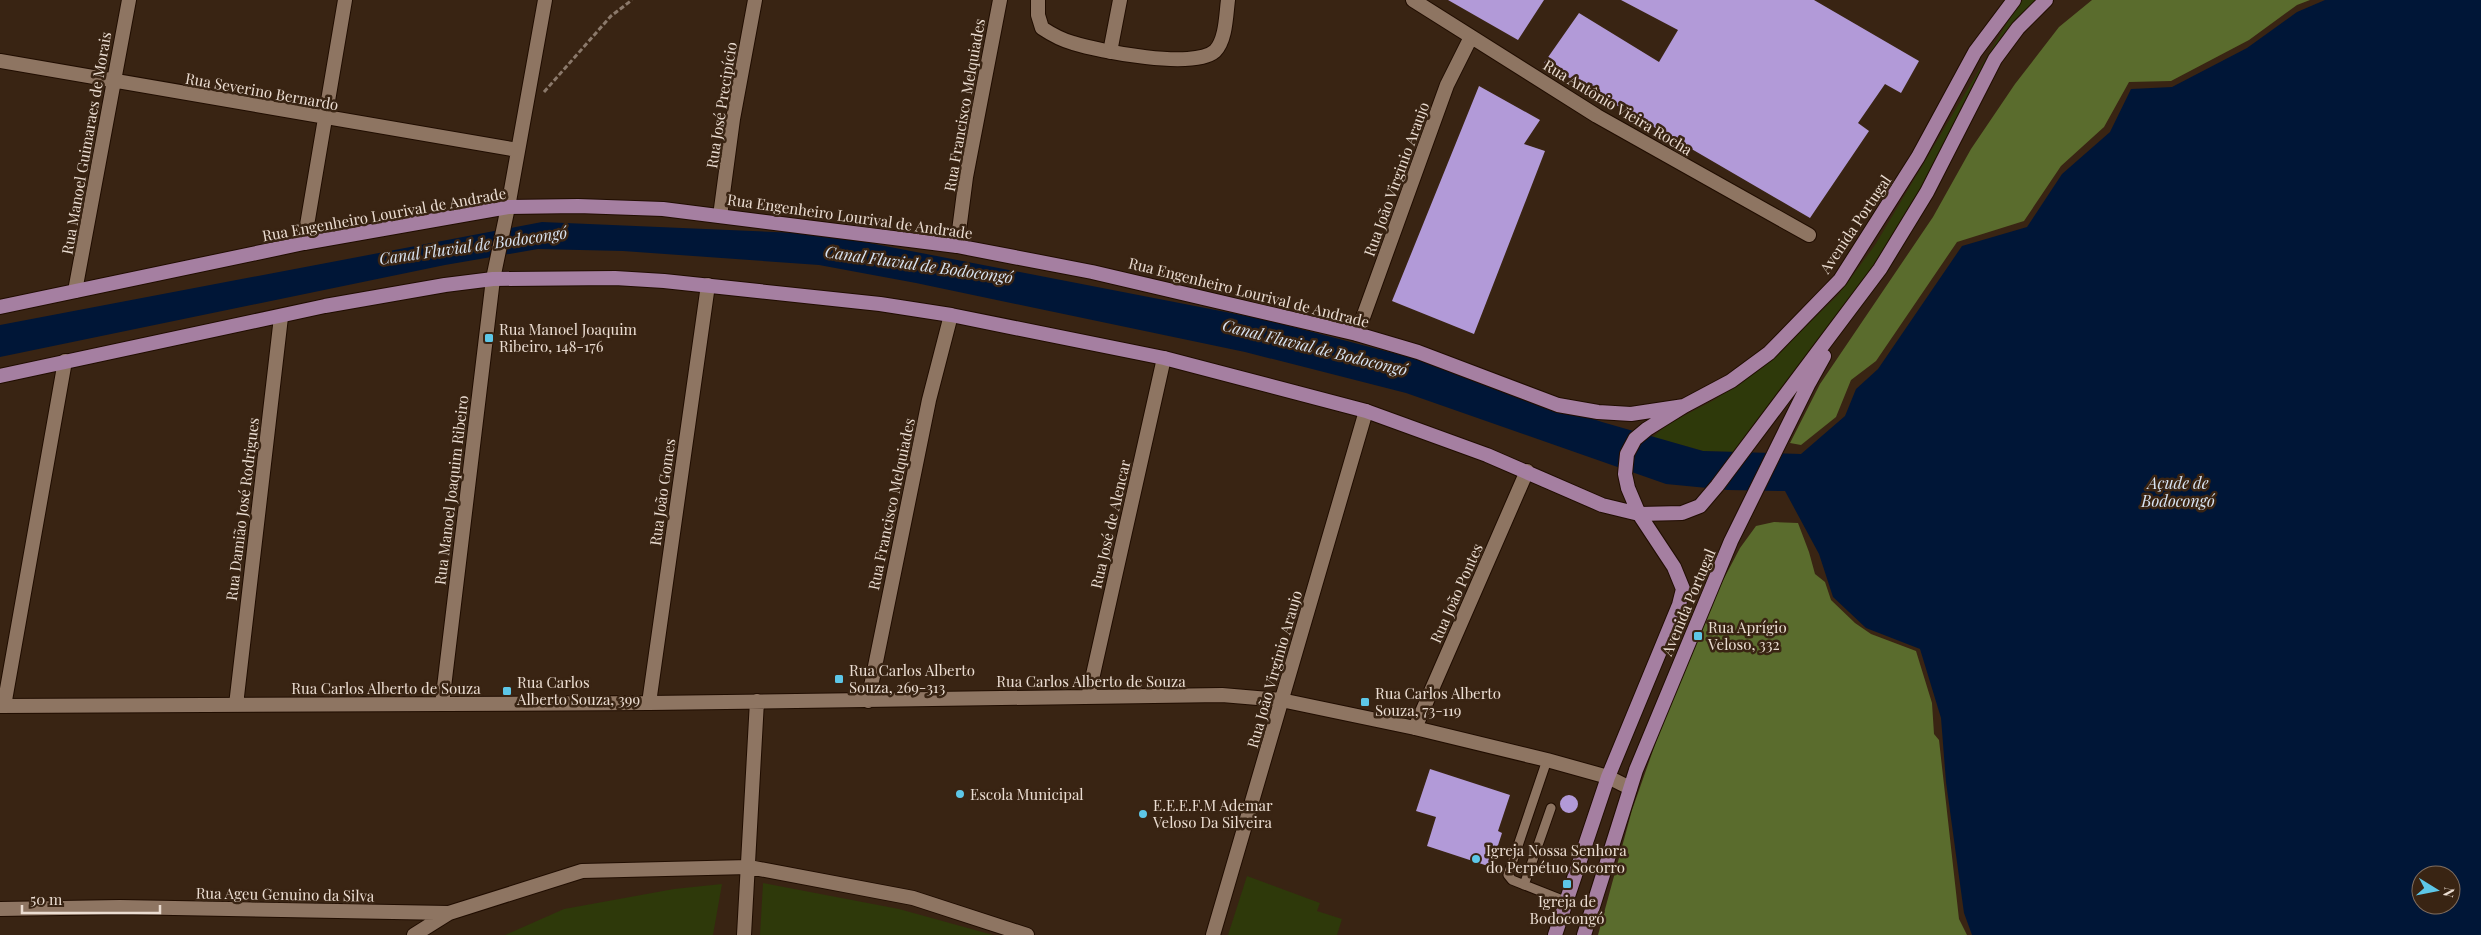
<svg xmlns="http://www.w3.org/2000/svg" width="2481" height="935" viewBox="0 0 2481 935" font-family="'Playfair Display',serif">
	<style>
		.green { fill: #2e390a }
		.forest { fill: #5a6c2d }
		.water { fill: #001637; fill-rule: evenodd }
		.building { fill: #b29ad8 }
		.lines { fill: none; stroke-linecap: round; stroke-linejoin: round }
		.service-casing { stroke: #200d00; stroke-width: 11 }
		.minor-casing { stroke: #200d00; stroke-width: 16 }
		.primary-casing { stroke: #200d00; stroke-width: 16 }
		.path { stroke: #8b796b; stroke-width: 3; stroke-dasharray: 5 2.5; stroke-linecap: butt }
		.service { stroke: #8e7562; stroke-width: 9 }
		.minor { stroke: #8e7562; stroke-width: 14 }
		.primary { stroke: #a57fa1; stroke-width: 14 }
		.poi-dot { fill: #5dc7e8; stroke: #392413; stroke-width: 2 }
		.labels { text-anchor: middle; dominant-baseline: central; stroke-width: 5; stroke-linejoin: round; paint-order: stroke }
		.street-label { font-size: 15px; fill: #ebddd2; stroke: #392413 }
		.poi-label { font-size: 15px; fill: #ebddd2; stroke: #392413; text-anchor: start }
		.water-label { font-size: 16px; font-style: italic; fill: #d8e4f3; stroke: #392413 }
	</style>
	<rect width="100%" height="100%" fill="#392413"/>
	<path class="green" d="M2023,0H2040L2023,13L2004,39L1900,231L1733,452L1703,451L1653,437L1666,425L1714,400L1764,366L1838,295L1875,245L2017,6Z
		M1247,876L1320,903L1317,911L1342,919L1337,935H1228Z
		M763,883L899,909L993,935H760Z
		M722,884L713,935H505L564,909L674,889Z"/>
	<path class="forest" d="M2092,0H2310L2297,5L2249,40L2171,81L2129,82L2104,127L2061,166L2024,221L1957,242L1876,361L1851,380L1836,417L1801,445L1790,443L1820,384L1933,217L1971,149L2015,84L2059,27Z
		M1774,522L1798,523L1809,552L1815,574L1825,582L1831,600L1855,623L1871,634L1916,651L1932,703L1934,734L1939,740L1959,919L1967,935H1598L1632,810L1663,722L1721,584L1740,548L1756,526Z"/>
	<path class="water" d="M2325,0H2481V935H1972L1964,913L1946,782L1941,718L1920,649L1866,628L1833,597L1819,554L1785,491L1728,490L1666,484L1406,393L1245,352L916,283L819,265L623,251L538,249L445,265L0,357V325L542,222L823,234L1262,319L1420,360L1602,422L1703,451L1801,454L1845,416L1856,389L1878,369L1962,246L2027,227L2062,174L2110,132L2131,89L2172,87L2247,48L2297,12ZM2421,875H2451V905H2421Z"/>
	<path class="building" d="M1448,0H1544L1518,40Z
		M1621,0H1814L1919,61L1901,93L1885,84L1858,123L1869,131L1810,218L1544,63L1579,13L1659,62L1678,30Z
		M1479,86L1540,120L1524,144L1545,151L1474,334L1392,301Z
		M1430,769L1510,795L1498,831L1502,833L1491,867L1427,846L1436,817L1416,811Z
		M1560 804a9 9 0 1 1 18 0a9 9 0 1 1-18 0Z"/>
	<g class="lines">
		<defs>
			<path id="service" d="M1547,760L1508,875L1512,880L1565,901
				M1524,885L1551,808"/>
			<path id="minor" d="M1038,0V15L1042,28C1051,34 1062,40 1073,43C1099,51 1194,70 1215,51C1226,40 1226,15 1228,0
				M1413,0L1597,116L1809,235
				M1110,52L1120,0
				M0,61L518,150
				M720,216L733,119L755,0
				M304,243L345,0
				M957,246L966,177L1000,0
				M75,291L129,0
				M1357,334L1447,85L1471,37
				M1088,697L1164,358
				M868,701L929,400L951,315
				M649,703L708,285
				M442,704L493,279L508,207L545,0
				M236,705L281,317
				M0,706L649,703L1222,695L1281,700L1415,728L1547,760L1608,777L1630,788
				M4,706L65,361
				M1415,728L1527,471
				M0,909L120,907L449,913
				M414,935L449,913L582,871L749,867L913,898L1027,935
				M744,935L757,701
				M1213,935L1366,411"/>
			<path id="primary" d="M0,307L304,243L508,207L578,206L663,209L957,246L1092,272L1357,334L1418,352L1558,405L1598,412L1631,414L1684,406
				M0,376L325,306L445,285L493,279L615,278L664,281L880,304L951,315L1164,358L1366,411L1487,455L1602,505L1639,514L1682,513L1700,506L1717,486L1880,269L1927,192L1995,59L2018,28L2046,0
				M1555,935L1608,777L1679,605L1683,589L1674,567L1639,514L1628,488L1625,474L1627,454L1635,439L1647,429L1684,406L1731,381L1769,353L1840,280L1918,157L1975,52L2014,0
				M1584,935L1636,770L1731,541L1809,383L1824,356"/>
		</defs>
		<use href="#service" class="service-casing"/>
		<use href="#minor" class="minor-casing"/>
		<use href="#primary" class="primary-casing"/>
		<path class="path" d="M544,92L611,16L632,0"/>
		<use href="#service" class="service"/>
		<use href="#minor" class="minor"/>
		<use href="#primary" class="primary"/>
	</g>
	<g class="poi-dot">
		<rect x="484" y="333" width="10" height="10" rx="2.5"/>
		<rect x="1693" y="631" width="10" height="10" rx="2.5"/>
		<rect x="834" y="674" width="10" height="10" rx="2.5"/>
		<rect x="502" y="686" width="10" height="10" rx="2.5"/>
		<rect x="1360" y="697" width="10" height="10" rx="2.5"/>
		<circle cx="960" cy="794" r="5"/>
		<circle cx="1143" cy="814" r="5"/>
		<circle cx="1476" cy="859" r="5"/>
		<rect x="1562" y="879" width="10" height="10" rx="2.5"/>
	</g>
	<g class="labels">
		<g class="street-label">
			<text transform="translate(262 91) rotate(10)">Rua Severino Bernardo</text>
			<text transform="translate(721 105) rotate(-81)">Rua José Precipício</text>
			<text transform="translate(964 105) rotate(-80)">Rua Francisco Melquiades</text>
			<text transform="translate(1618 107) rotate(31)">Rua Antônio Vieira Rocha</text>
			<text transform="translate(86 143) rotate(-80)">Rua Manoel Guimaraes de Morais</text>
			<text transform="translate(1396 179) rotate(-70)">Rua João Virginio Araujo</text>
			<text transform="translate(384 214) rotate(-10)">Rua Engenheiro Lourival de Andrade</text>
			<text transform="translate(850 216) rotate(8)">Rua Engenheiro Lourival de Andrade</text>
			<text transform="translate(1855 224) rotate(-56)">Avenida Portugal</text>
			<text transform="translate(1249 292) rotate(14)">Rua Engenheiro Lourival de Andrade</text>
			<text transform="translate(451 490) rotate(-83)">Rua Manoel Joaquim Ribeiro</text>
			<text transform="translate(662 492) rotate(-82)">Rua João Gomes</text>
			<text transform="translate(891 504) rotate(-78)">Rua Francisco Melquiades</text>
			<text transform="translate(242 509) rotate(-83)">Rua Damião José Rodrigues</text>
			<text transform="translate(1110 524) rotate(-77)">Rua José de Alencar</text>
			<text transform="translate(1456 593) rotate(-66)">Rua João Pontes</text>
			<text transform="translate(1688 602) rotate(-67)">Avenida Portugal</text>
			<text transform="translate(1274 669) rotate(-74)">Rua João Virginio Araujo</text>
			<text x="1091" y="681">Rua Carlos Alberto de Souza</text>
			<text x="386" y="688">Rua Carlos Alberto de Souza</text>
			<text transform="translate(285 894) rotate(1)">Rua Ageu Genuino da Silva</text>
		</g>
		<g class="poi-label">
			<text x="499" y="329">Rua Manoel Joaquim<tspan x="499" dy="17">Ribeiro, 148-176</tspan></text>
			<text x="1708" y="627">Rua Aprígio<tspan x="1708" dy="17">Veloso, 332</tspan></text>
			<text x="849" y="670">Rua Carlos Alberto<tspan x="849" dy="17">Souza, 269-313</tspan></text>
			<text x="517" y="682">Rua Carlos<tspan x="517" dy="17">Alberto Souza, 399</tspan></text>
			<text x="1375" y="693">Rua Carlos Alberto<tspan x="1375" dy="17">Souza, 73-119</tspan></text>
			<text x="970" y="794">Escola Municipal</text>
			<text x="1153" y="805">E.E.E.F.M Ademar<tspan x="1153" dy="17">Veloso Da Silveira</tspan></text>
			<text x="1486" y="850">Igreja Nossa Senhora<tspan x="1486" dy="17">do Perpétuo Socorro</tspan></text>
			<text x="1567" y="901" text-anchor="middle">Igreja de<tspan x="1567" dy="17">Bodocongó</tspan></text>
		</g>
		<g class="water-label">
			<text transform="translate(473 245) rotate(-8)">Canal Fluvial de Bodocongó</text>
			<text transform="translate(919 264) rotate(8)">Canal Fluvial de Bodocongó</text>
			<text transform="translate(1315 347) rotate(14)">Canal Fluvial de Bodocongó</text>
			<text x="2178" y="482">Açude de<tspan x="2178" dy="18">Bodocongó</tspan></text>
		</g>
	</g>
	<g transform="translate(2436 890) rotate(100)"><circle r="24" fill="#392413" stroke="#806e5f"/>
	<path d="M0-4L9 19L0 12L-9 19Z" fill="#5dc7e8"/>
	<text y="-8" font-size="14" font-weight="bold" text-anchor="middle" fill="#ebddd2">N</text>
	</g>
	<path d="M22 905v8h138v-8" fill="none" stroke="#ebddd2" stroke-width="2.5"/>
	<text x="30" y="905" font-size="15" fill="#ebddd2" stroke="#392413" stroke-width="4" paint-order="stroke">50 m</text>
</svg>
